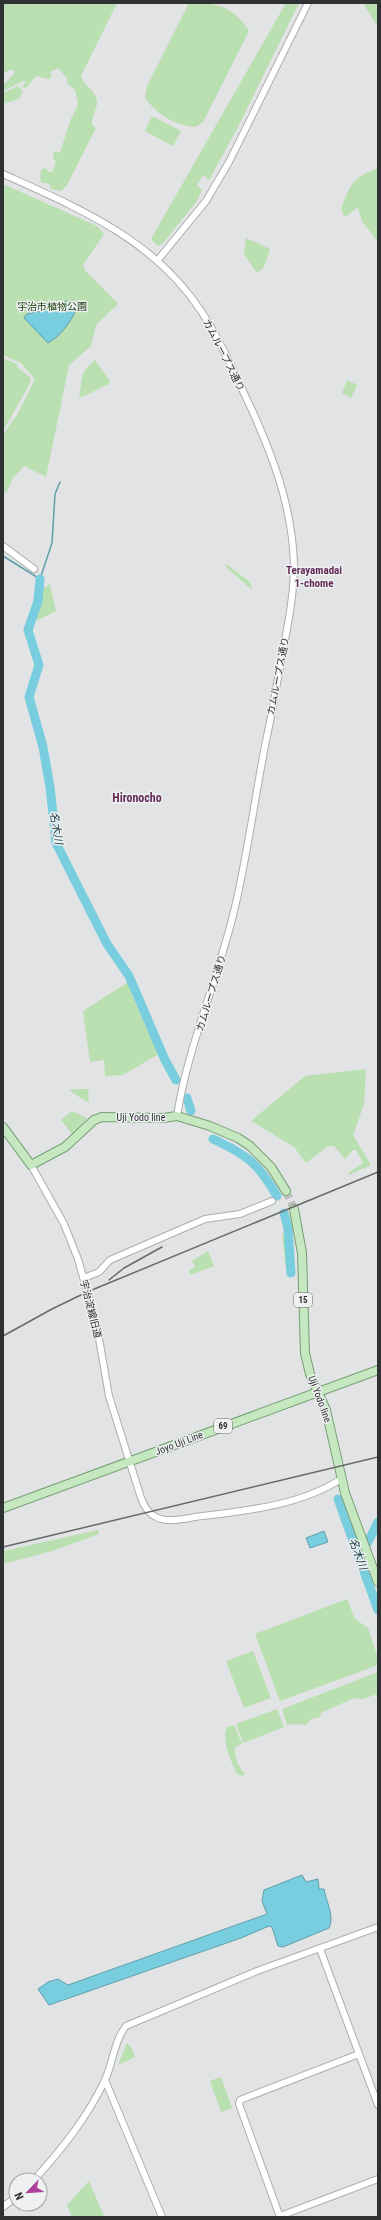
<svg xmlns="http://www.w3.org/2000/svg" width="381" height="2220" viewBox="0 0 381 2220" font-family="'Roboto Condensed','Noto Sans JP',sans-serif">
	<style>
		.green { fill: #badfb0 }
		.water { fill: #78cede; stroke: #629faa }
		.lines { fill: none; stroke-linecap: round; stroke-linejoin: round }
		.stream { stroke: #629faa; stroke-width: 1.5 }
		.river { stroke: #78cede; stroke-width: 9 }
		.major-tunnel { stroke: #bebfc0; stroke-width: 8; stroke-dasharray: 8 4; stroke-linecap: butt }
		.minor-casing { stroke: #acaeaf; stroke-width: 8 }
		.major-casing { stroke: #789e74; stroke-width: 10 }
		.minor { stroke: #fff; stroke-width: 6 }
		.major { stroke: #c5e8c1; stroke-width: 8 }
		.rail { stroke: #68696a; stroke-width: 1.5 }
		.labels { text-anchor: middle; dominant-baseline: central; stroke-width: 3; stroke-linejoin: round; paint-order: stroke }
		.shield { fill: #eef0f2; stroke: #696a6c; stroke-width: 1 }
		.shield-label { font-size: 9px; font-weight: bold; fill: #303132 }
		.park-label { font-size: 10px; fill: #103902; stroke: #eef0f2 }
		.street-label { font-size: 10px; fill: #303132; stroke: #eef0f2 }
		.neighbourhood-label { font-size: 11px; font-weight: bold; fill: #632d5a; stroke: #eef0f2 }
		.water-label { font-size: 11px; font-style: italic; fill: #1b434a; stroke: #eef0f2 }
		.quarter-label { font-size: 12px; font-weight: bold; fill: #632d5a; stroke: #eef0f2 }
	</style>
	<rect width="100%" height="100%" fill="#e1e3e4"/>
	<path class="green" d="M3,3H117L81,76C83,85 92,88 96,97C100,106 91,115 92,125L96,128L67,185L61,191L51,189L49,183H42L40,178L41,170L46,168L49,172H52L56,162L53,158L54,151L60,153L70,121L78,105L75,90L67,83V78L58,68L50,72L52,77L49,79L36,76L26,88L22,87L26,82L23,81L3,91V85L14,74V70H9L3,74Z
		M189,3C218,3 233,6 249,31L203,122L195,127C173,124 159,116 145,98L147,86Z
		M286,3H299L238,127L209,180L203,175L197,185L202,190L197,201L164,242L158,246L151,239Z
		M363,3H378V27Z
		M18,86L23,92L19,99L5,103L3,110V93Z
		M152,116L181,131L173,146L145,131Z
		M378,168V242L362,221L358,207L348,215L344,216L341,209C350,185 352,178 378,168Z
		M3,184L97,226L104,234L83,265L85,270L118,304L96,325L91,346L69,365L46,477L24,466L13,478L6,493L3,491V434L17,415L35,379L21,363L3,355Z
		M246,238L270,249L264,267L257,273L244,254Z
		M3,358L17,364V367L31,378L28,387L3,431Z
		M95,360L110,381L109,384L82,397L79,396C84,376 78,375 95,360Z
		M347,380L357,385L351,398L342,393Z
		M226,564L250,582L252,590L225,566Z
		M50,584L56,611L38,620L33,618L40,601L42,589Z
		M128,982L132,996L159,1054L123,1075L105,1076L104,1060L90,1062L83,1011Z
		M366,1069L364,1104L353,1135L371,1165L349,1175L348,1173L363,1163L356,1150H353L345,1159L334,1146H328L306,1163L294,1147L251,1121L305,1076Z
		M75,1089H88L89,1102C82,1100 76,1094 69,1090Z
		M72,1111L87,1118L73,1135L61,1120Z
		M285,1230L289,1273L287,1277L282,1236Z
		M208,1251L214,1266L190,1275L189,1270L195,1267L192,1261Z
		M98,1530L99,1534L52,1551L3,1564V1551Z
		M347,1599L355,1619L368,1628L378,1658V1665L280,1701L255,1634Z
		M253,1651L271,1698L244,1708L226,1661Z
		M378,1672V1694L362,1699L354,1698L321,1713L320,1717L311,1719L306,1725L294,1724L287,1725L282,1709Z
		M277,1709L284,1727L243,1743L236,1724Z
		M234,1725L242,1744L235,1747C233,1754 239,1769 245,1773L243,1776L237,1774C231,1760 221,1742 227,1727Z
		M127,2043L131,2047L135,2057L118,2065Z
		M221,2077L232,2108L221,2112L210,2081Z
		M89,2181L104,2216L72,2217L67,2205Z"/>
	<path class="water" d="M73,300L76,304H79C72,319 63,335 48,343L24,318L27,314C40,311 53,310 65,301L68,303Z
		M324,1531L328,1542L310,1548L306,1538Z
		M302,1875L306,1882L318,1879L319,1889H324C326,1901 335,1917 329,1928L283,1947L278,1946L272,1927L269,1926L241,1938L49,2005L38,1989L48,1982L58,1979L68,1985L267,1914L262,1901L264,1890Z"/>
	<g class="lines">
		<path class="stream" d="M3,556L40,579L52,543L55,494L60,482"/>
		<path class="river" d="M40,579L38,601L28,630L39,665L29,697L43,747L50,787L56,843L107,944L129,976L165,1060L176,1080
			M187,1098L191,1111
			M213,1139C247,1155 258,1163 277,1196
			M284,1213L288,1228L291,1273
			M338,1499L378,1610
			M368,1542L378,1522"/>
		<path class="major-tunnel" d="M286,1191L294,1209"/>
		<defs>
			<path id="minor" d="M3,174C78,208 154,239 201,311C221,341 235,375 251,408C274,459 292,507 294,564C294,595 288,625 282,655C277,684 272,713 266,741C255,796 248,852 235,907C219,977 188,1045 177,1116
				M157,261L206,201L229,162L308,3
				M3,546L34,569
				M31,1165L64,1224L78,1259L97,1327L109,1396L141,1498C145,1508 150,1516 161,1519C171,1522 184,1519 195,1517C243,1511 300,1506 341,1479
				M84,1278L99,1272L110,1260L205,1219L240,1214L272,1201
				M320,1949L378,2105
				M105,2080L162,2217
				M34,2180C62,2149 87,2118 105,2080C113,2063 114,2041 126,2026L257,1971L378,1927
				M3,2207L16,2197
				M280,2216L378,2179
				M280,2217L239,2104L240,2100L359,2054"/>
			<path id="major" d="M3,1127L31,1165L65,1147L94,1120L102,1117L163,1118L177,1116L210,1126L238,1138L250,1146L271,1167L286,1191
				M294,1209L302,1253L305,1353L310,1374L326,1410L345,1493L378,1582
				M3,1508L378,1370"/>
		</defs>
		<use href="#minor" class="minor-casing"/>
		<use href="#major" class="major-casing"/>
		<use href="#minor" class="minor"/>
		<use href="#major" class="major"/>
		<path class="rail" d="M109,1280L124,1268L162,1247
			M3,1336L52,1309L87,1292L378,1172
			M3,1547L378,1457"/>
	</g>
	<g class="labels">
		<g class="shield">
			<rect x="294" y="1293" width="18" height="14" rx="3"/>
			<rect x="214" y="1419" width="18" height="14" rx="3"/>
		</g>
		<g class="shield-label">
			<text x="303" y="1300">15</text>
			<text x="223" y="1426">69</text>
		</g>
		<g class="park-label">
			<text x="52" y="306">宇治市植物公園</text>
		</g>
		<g class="street-label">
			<text transform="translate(224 355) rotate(63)">カムループス通り</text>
			<text transform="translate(278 676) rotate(-79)">カムループス通り</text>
			<text transform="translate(211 993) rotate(-73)">カムループス通り</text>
			<text x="141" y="1117">Uji Yodo line</text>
			<text transform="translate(91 1309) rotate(76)">宇治淀線旧道</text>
			<text transform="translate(320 1399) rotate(70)">Uji Yodo line</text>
			<text transform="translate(179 1443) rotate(-21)">Joyo Uji Line</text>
		</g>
		<g class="neighbourhood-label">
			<text x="314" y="570">Terayamadai<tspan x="314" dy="13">1-chome</tspan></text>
		</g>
		<g class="water-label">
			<text transform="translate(56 828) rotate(81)">名木川</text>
			<text transform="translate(358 1554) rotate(70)">名木川</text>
		</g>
		<g class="quarter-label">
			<text x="137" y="798">Hironocho</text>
		</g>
	</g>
	<rect width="381" height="2220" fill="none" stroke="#303132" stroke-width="8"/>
	<g transform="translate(28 2192) rotate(245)"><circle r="19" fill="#eef0f2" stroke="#a2a4a5"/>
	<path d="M0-3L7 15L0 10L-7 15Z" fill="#ad3e9c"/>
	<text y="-6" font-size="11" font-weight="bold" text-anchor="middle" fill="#303132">N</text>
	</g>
</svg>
